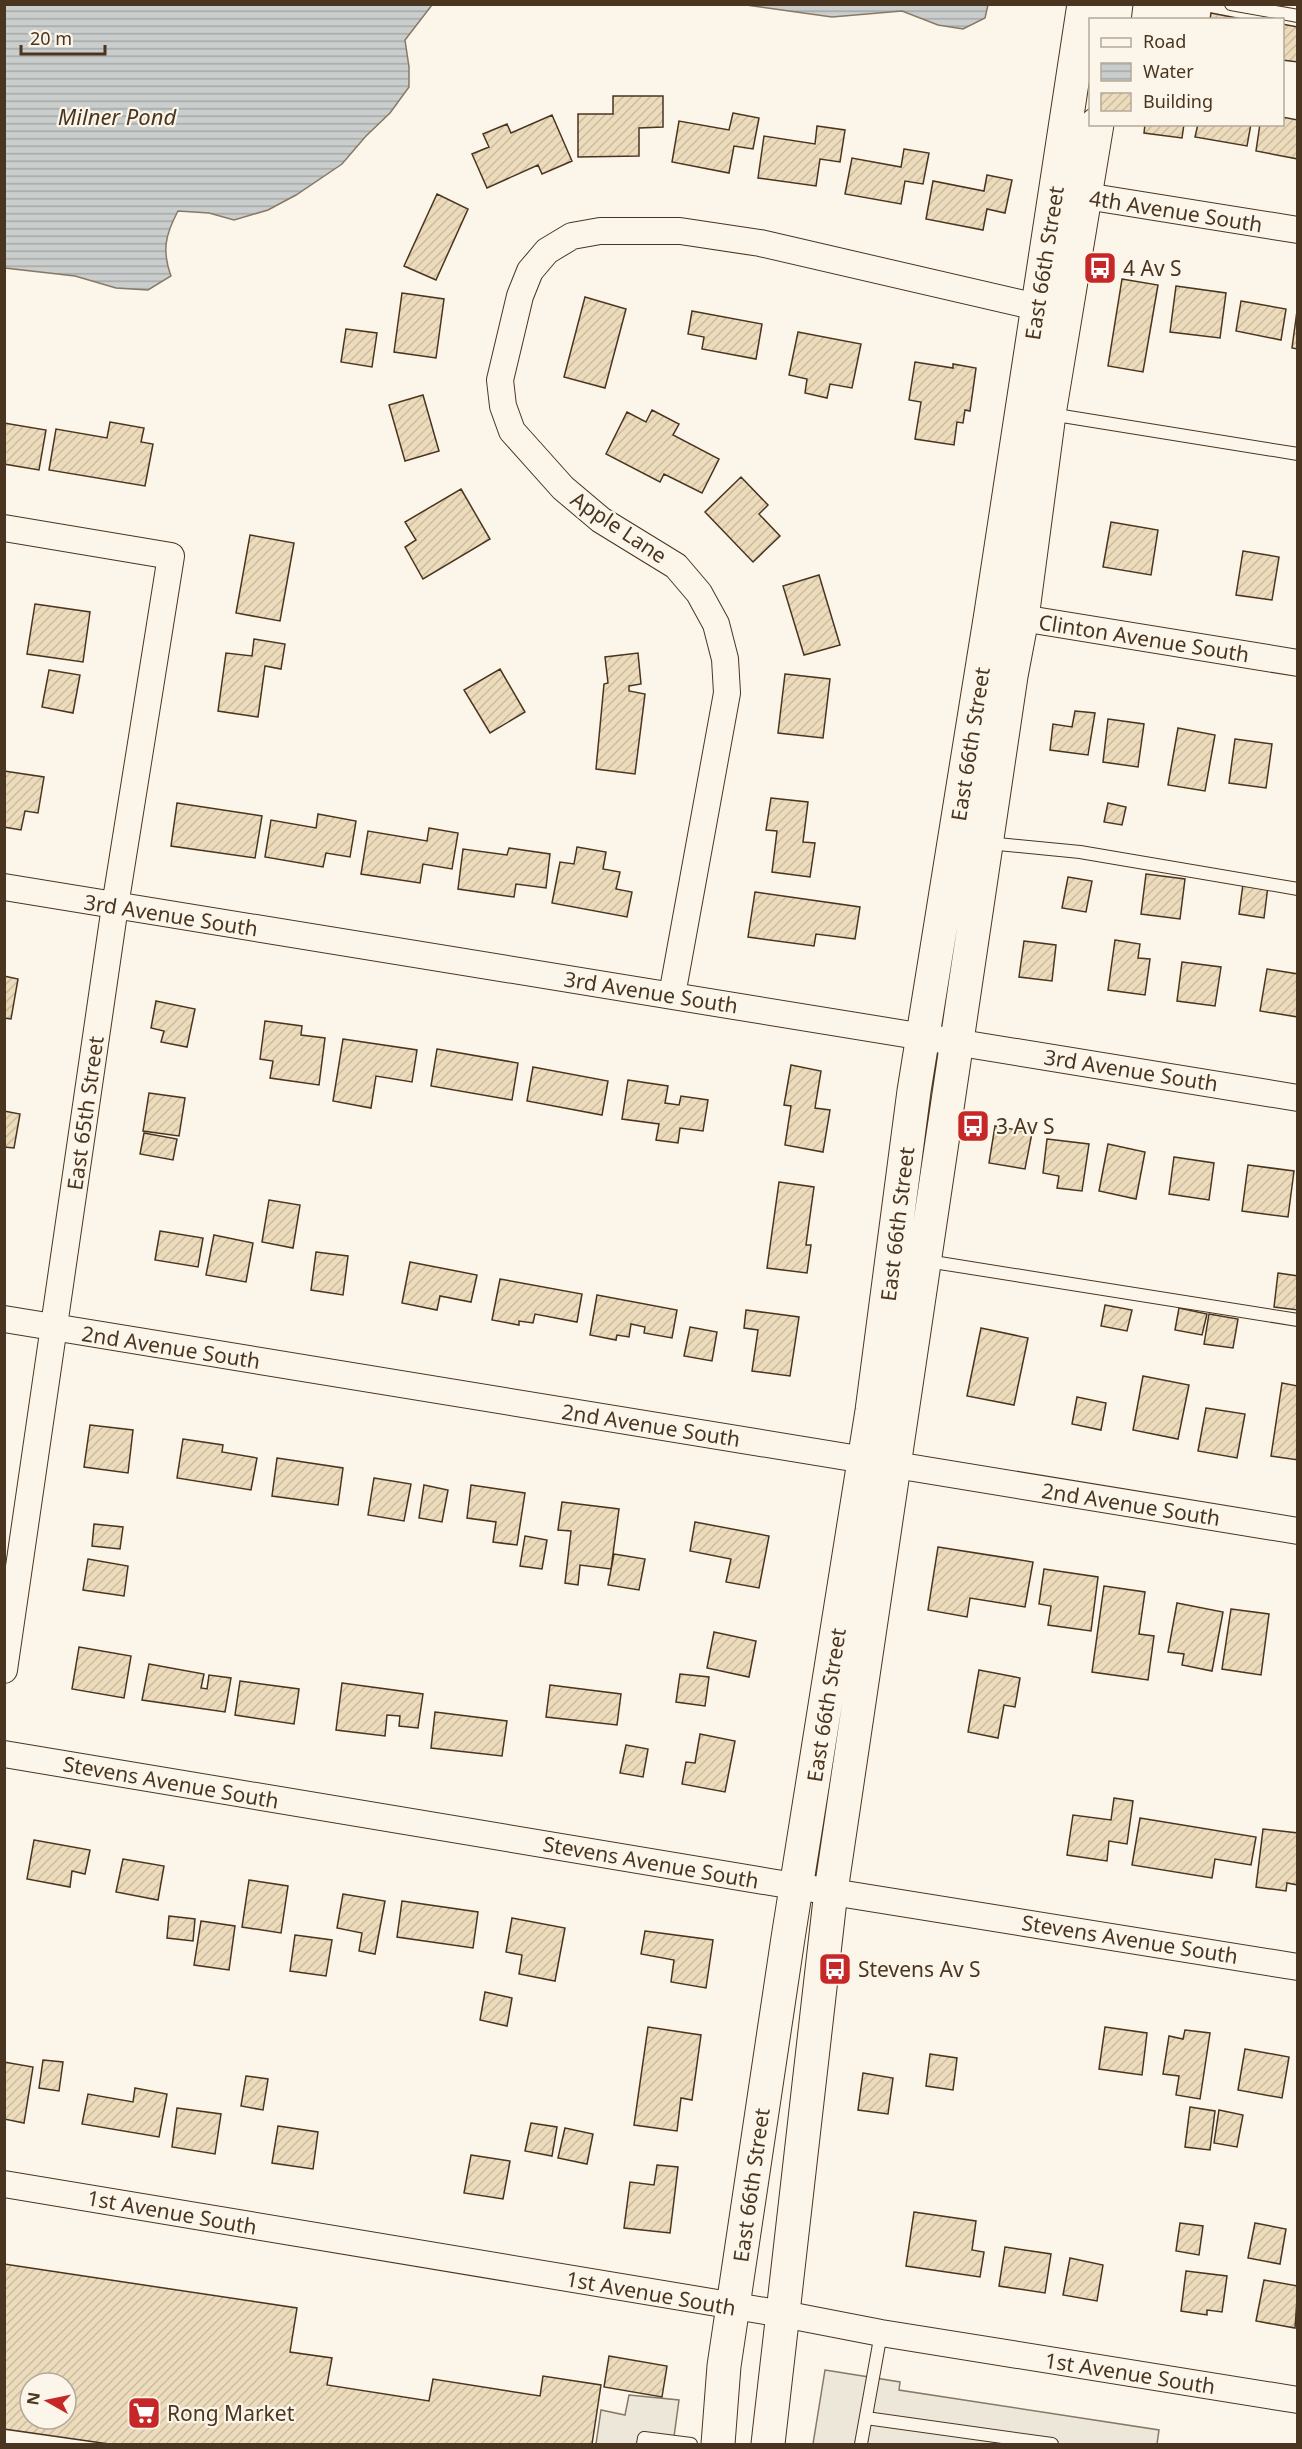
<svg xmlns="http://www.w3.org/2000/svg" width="1302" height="2449" viewBox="0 0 1302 2449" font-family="'Noto Sans',sans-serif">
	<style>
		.parking { fill: #ede7d9; stroke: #887966; stroke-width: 1.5 }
		.water { fill: url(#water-rules); stroke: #887966; stroke-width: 1.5 }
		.building { fill: url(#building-hatch); stroke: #4a3520; stroke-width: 1.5; fill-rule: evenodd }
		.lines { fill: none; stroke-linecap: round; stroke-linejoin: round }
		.service-casing { stroke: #4a3520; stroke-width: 14 }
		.minor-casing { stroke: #4a3520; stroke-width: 28 }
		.secondary-casing { stroke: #4a3520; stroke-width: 35 }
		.service { stroke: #fbf6e9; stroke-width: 12 }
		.minor { stroke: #fbf6e9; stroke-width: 26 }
		.secondary { stroke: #fbf6e9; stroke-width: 33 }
		.labels { text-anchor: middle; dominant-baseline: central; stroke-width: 4.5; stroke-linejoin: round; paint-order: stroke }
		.street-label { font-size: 21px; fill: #4a3520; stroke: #fbf6e9 }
		.poi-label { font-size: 21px; fill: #4a3520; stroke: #fbf6e9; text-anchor: start }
		.water-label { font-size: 22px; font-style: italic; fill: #4a3520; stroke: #fbf6e9 }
	</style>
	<defs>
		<pattern id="water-rules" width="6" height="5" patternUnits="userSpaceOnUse" patternTransform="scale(1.5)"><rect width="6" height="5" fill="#c9cecd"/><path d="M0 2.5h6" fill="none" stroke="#a5a8a6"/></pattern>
		<pattern id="building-hatch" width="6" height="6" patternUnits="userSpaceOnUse" patternTransform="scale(1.5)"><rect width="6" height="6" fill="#ecdcbc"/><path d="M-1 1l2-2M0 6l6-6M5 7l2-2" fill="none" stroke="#ccbda1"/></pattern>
	</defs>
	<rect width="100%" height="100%" fill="#fbf6e9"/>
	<path class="parking" d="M825,2370L900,2382L899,2390L1159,2430L1157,2444H813Z
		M629,2395L679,2400L673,2444H596L601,2410L625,2415Z"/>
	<path class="water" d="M4,5L5,4L432,5L405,40L409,67V87L390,113L366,136L342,164L296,195L268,210L234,220L209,213L178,211C165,235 162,251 171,276L148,290L116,288L75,276L5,268Z
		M746,5L988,4V5L985,18L963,29L938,25L902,11L832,17Z"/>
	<path class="building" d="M1211,13L1242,19L1210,20Z
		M1282,24L1298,27V62L1282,60Z
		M613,96H663V127L639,128V156L578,157V114H613Z
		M733,113L759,118L753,149L734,146L729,173L672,162L679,121L729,130Z
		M552,115L572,161L542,174L538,165L487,188L472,154L489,147L483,134L507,124L511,133Z
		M1282,117L1298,120V159L1256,151L1260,124H1282Z
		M1145,124H1184L1182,138L1144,133Z
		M1198,124H1251L1247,146L1195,137Z
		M817,126L845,130L840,162L820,159L816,186L758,178L764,136L815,144Z
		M904,149L929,153L923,184L905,181L901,204L845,194L852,158L901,167Z
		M987,175L1012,180L1005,213L987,209L983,230L926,219L933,181L984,191Z
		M437,194L468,209L436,280L404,266Z
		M1122,279L1158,285L1143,372L1108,366Z
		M1176,286L1226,293L1220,338L1170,332Z
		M402,293L444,299L436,358L394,352Z
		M585,297L626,309L605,388L564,377Z
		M1241,301L1286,309L1281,340L1236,331Z
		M692,311L762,324L756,359L702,349L704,337L688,334Z
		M1297,311H1298V349L1292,348Z
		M346,329L377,333L372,367L341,362Z
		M798,332L861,344L852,388L830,384L827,398L805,393L807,379L789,375Z
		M915,362L953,368V364L976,368L970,411L965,410L963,423L957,422L954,445L915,439L921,402L909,400Z
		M423,395L439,451L405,461L389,405Z
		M652,410L679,424L673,435L719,459L702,493L664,474L660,482L606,454L627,412L646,422Z
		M110,422L144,428L141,442L153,444L145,486L49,470L56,429L107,438Z
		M4,423L46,430L39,470L4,464Z
		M741,477L768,505L759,514L780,536L753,562L705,512Z
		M461,489L490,539L423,579L405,547L416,540L405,522Z
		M1111,522L1158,530L1151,575L1103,567Z
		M250,535L294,543L280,621L236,613Z
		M1243,551L1279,557L1272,600L1236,595Z
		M819,575L840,645L804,655L783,586Z
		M35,604L90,612L83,662L27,654Z
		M254,639L285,644L281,669L265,666L258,717L218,711L226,653L252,656Z
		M638,653L641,684L629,686V691L645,694L635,774L596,769L604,684L608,683L605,657Z
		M500,669L525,712L490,733L464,690Z
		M49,670L80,675L73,713L42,707Z
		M785,674L830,679L823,738L778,733Z
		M1075,711L1095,713L1088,755L1050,750L1053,724L1072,727Z
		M1108,719L1144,724L1138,767L1103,762Z
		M1178,728L1215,735L1205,791L1168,785Z
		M1235,739L1272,744L1266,788L1229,783Z
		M4,771L44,777L38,813L25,811L21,830L4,827Z
		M771,798L808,802L803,842L815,843L810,877L772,872L777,831L766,830Z
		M177,803L262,816L255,858L171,846Z
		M1108,803L1126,807L1122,825L1104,822Z
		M318,814L356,821L350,857L326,853L323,867L265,857L271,820L316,828Z
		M429,828L458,833L452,869L423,864L420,883L361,874L368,831L427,841Z
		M577,847L606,852L603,869L620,872L616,889L632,892L627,917L552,903L560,862L574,864Z
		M509,848L550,854L546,888L516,884L514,897L458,889L463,849L507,855Z
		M1146,874L1185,879L1180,919L1141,914Z
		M1068,877L1092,881L1086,912L1062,908Z
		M1243,884L1268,886L1264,918L1239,914Z
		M755,892L860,907L855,939L816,934L814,946L748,937Z
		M1115,940L1140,944L1138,958L1150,959L1145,995L1108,990Z
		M1024,941L1056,945L1052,981L1019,977Z
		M1182,962L1221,967L1215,1006L1177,1001Z
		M1267,969L1298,974V1017L1260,1011Z
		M4,976L18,979L11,1019L4,1018Z
		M156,1001L195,1009L187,1047L161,1042L164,1031L151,1028Z
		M265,1021L302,1026L301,1035L325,1038L319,1085L270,1078L273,1061L260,1059Z
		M343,1039L417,1050L412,1082L376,1076L371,1108L333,1101Z
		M437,1049L518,1063L512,1100L431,1086Z
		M791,1065L821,1071L815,1108L830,1110L823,1152L785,1145L791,1106L784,1105Z
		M533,1067L608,1081L602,1115L527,1101Z
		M628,1080L668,1086L665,1103L679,1105L681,1096L708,1100L703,1131L680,1128L678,1143L656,1140L659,1124L622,1119Z
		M149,1093L185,1098L179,1136L143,1131Z
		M4,1111L20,1114L14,1148L4,1147Z
		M995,1126L1032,1133L1025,1169L989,1163Z
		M144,1133L177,1139L173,1160L140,1154Z
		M1047,1139L1089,1144L1082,1191L1057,1188L1059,1176L1043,1173Z
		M1108,1144L1145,1152L1136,1199L1099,1191Z
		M1174,1157L1214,1163L1209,1200L1169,1194Z
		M1248,1165L1294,1171L1288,1217L1242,1211Z
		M779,1182L814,1187L806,1245H811L807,1273L767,1268Z
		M269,1200L300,1205L293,1248L262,1242Z
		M160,1231L203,1238L198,1267L155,1260Z
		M214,1235L253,1243L246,1282L206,1275Z
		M316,1252L348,1256L343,1295L311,1290Z
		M410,1262L477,1275L471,1302L440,1296L437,1310L402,1303Z
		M1278,1273L1298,1276V1310L1274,1307Z
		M500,1279L582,1294L577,1322L535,1314L533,1323L519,1321V1325L492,1320Z
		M597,1295L677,1310L672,1338L644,1333L645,1327L631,1324L629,1337L617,1335L616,1340L590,1335Z
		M1105,1305L1132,1310L1127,1331L1101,1326Z
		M1179,1308L1207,1314L1202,1335L1175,1330Z
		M746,1310L799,1317L790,1376L752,1371L758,1330L744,1328Z
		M1209,1314L1238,1319L1233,1348L1204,1344Z
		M690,1327L717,1332L712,1361L684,1356Z
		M981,1328L1028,1338L1014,1405L967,1396Z
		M1143,1376L1189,1385L1178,1439L1133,1430Z
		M1282,1383L1298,1386V1460L1271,1456Z
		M1077,1397L1106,1403L1101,1430L1072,1424Z
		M1206,1408L1245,1414L1237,1458L1198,1451Z
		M90,1425L133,1430L128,1473L84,1467Z
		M183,1439L223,1445L222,1452L257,1458L251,1490L177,1478Z
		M277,1458L343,1468L338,1505L272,1496Z
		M374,1478L411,1484L404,1521L368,1515Z
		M424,1485L448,1490L442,1522L419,1518Z
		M471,1485L525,1493L517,1545L493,1542L496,1522L467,1518Z
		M562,1502L619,1509L611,1569L580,1565L578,1585L565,1583L571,1531L558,1530Z
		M695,1522L769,1536L759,1588L726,1582L731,1559L690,1551Z
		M94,1524L123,1527L120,1549L92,1546Z
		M525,1536L547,1540L542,1569L520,1566Z
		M938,1547L1033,1562L1025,1607L970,1598L967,1617L928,1610Z
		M614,1554L645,1559L639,1590L608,1585Z
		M88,1559L128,1566L124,1596L83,1590Z
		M1044,1569L1098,1577L1091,1631L1048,1625L1051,1606L1039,1604Z
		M1104,1586L1145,1592L1139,1634L1154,1636L1148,1680L1092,1672Z
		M1177,1603L1223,1612L1212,1671L1182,1665L1184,1654L1168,1652Z
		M1231,1609L1269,1614L1261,1675L1222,1669Z
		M714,1632L756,1641L749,1677L707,1668Z
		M79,1647L131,1656L124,1698L72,1689Z
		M149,1664L204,1674L201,1688L207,1689L209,1675L231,1678L225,1712L142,1700Z
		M979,1670L1020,1678L1015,1707L1004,1705L998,1738L968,1732Z
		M680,1674L709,1677L705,1706L676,1702Z
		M240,1681L299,1689L294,1724L235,1715Z
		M342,1683L423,1694L418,1728L399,1726L400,1716L387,1715L385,1736L336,1730Z
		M550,1685L621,1694L617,1725L546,1717Z
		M435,1712L507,1721L502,1756L431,1748Z
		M700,1734L735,1741L725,1792L682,1784L686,1762L695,1763Z
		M626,1745L648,1749L643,1777L620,1773Z
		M1114,1798L1133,1801L1127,1844L1109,1841L1107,1861L1067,1855L1073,1815L1111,1820Z
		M1140,1818L1256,1837L1251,1865L1215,1859L1212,1878L1132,1865Z
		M1263,1829L1298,1833V1885L1287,1883L1286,1891L1256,1887Z
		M34,1840L90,1850L85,1874L72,1871L70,1887L27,1879Z
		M123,1859L164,1866L158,1900L116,1892Z
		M249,1880L288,1886L281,1933L242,1927Z
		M343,1894L385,1901L375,1954L359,1951L362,1933L337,1928Z
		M402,1901L478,1912L473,1948L397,1937Z
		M169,1916L195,1919L193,1941L167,1938Z
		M512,1918L565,1928L555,1981L519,1974L522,1955L506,1952Z
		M201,1921L235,1926L229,1970L194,1965Z
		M645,1931L713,1940L706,1988L671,1982L674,1960L641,1954Z
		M295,1935L332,1940L326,1976L290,1971Z
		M485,1992L512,1998L507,2026L480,2020Z
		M648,2027L701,2035L692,2100L681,2098L677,2131L634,2125Z
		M1105,2027L1147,2033L1142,2075L1099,2069Z
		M1185,2030L1210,2033L1200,2099L1176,2095L1179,2076L1163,2074L1169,2036L1183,2039Z
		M1245,2049L1289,2057L1282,2098L1238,2090Z
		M930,2054L957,2058L953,2090L926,2086Z
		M43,2060L63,2062L59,2091L39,2088Z
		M4,2062L33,2067L24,2123L4,2119Z
		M863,2073L893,2078L888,2114L858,2110Z
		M246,2076L268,2079L263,2110L241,2106Z
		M135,2088L167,2094L159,2137L82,2124L88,2094L133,2102Z
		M1190,2107L1215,2111L1210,2150L1185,2147Z
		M177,2108L221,2114L215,2154L172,2147Z
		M1219,2110L1243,2115L1237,2147L1214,2143Z
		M531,2123L557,2127L552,2156L525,2151Z
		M278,2126L318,2132L313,2169L272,2163Z
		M565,2128L593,2134L587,2164L558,2158Z
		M471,2155L510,2161L503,2199L464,2193Z
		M657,2165L678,2167L670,2233L624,2228L630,2182L654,2185Z
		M914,2212L976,2221L972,2250L984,2252L980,2277L906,2266Z
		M1180,2223L1203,2226L1199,2255L1176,2251Z
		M1255,2223L1286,2229L1280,2264L1248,2258Z
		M1005,2247L1051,2254L1045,2293L999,2286Z
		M1070,2258L1103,2265L1097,2301L1063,2295Z
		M4,2264L297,2308L290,2352L332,2358L327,2385L429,2401L433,2379L540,2396L543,2376L601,2385L592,2444H109L4,2429ZM30,2383H66V2419H30Z
		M1186,2271L1227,2276L1222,2312L1207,2310V2315L1181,2311Z
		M1264,2280L1298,2286L1295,2328L1256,2321Z
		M609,2356L667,2366L662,2397L604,2387Z"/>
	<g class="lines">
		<defs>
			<path id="service" d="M1231,4L1298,16
				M1050,414L1298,454
				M988,843L1080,852L1298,889
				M927,1261L1298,1320
				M866,2418L1052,2444
				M643,2444L644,2438L691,2444
				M861,2444L881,2333"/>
			<path id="minor" d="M1067,193L1298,230
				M4,528L171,556L115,906L4,1670
				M1003,615L1298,663
				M4,887L1298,1098
				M672,995L727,693L725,659L716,624L699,593L676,566L601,520L563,488L512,431L503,406L500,380L520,296L530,271L547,251L572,236L600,231H680L760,243L1037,307
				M4,1319L1298,1531
				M4,1754L770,1882L1298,1967
				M4,2184L783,2314L881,2333L1298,2400"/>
			<path id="secondary" d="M1114,20L1116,4
				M718,2444L724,2366L788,1938L872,1411L914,1091L991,613L1084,4
				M768,2444L831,1891L1011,676L1022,618L1049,414L1097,124"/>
		</defs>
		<use href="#service" class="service-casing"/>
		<use href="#minor" class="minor-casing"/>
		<use href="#secondary" class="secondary-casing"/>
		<use href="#service" class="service"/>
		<use href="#minor" class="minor"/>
		<use href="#secondary" class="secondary"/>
	</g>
	<defs>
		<symbol id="bus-square" viewBox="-11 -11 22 22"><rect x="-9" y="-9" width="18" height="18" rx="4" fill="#c62828" stroke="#fbf6e9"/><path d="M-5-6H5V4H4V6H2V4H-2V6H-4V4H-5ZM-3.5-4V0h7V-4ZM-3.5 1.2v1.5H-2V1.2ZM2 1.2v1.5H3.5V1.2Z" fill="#fff"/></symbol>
		<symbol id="supermarket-square" viewBox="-11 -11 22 22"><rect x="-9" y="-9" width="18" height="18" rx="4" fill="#c62828" stroke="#fbf6e9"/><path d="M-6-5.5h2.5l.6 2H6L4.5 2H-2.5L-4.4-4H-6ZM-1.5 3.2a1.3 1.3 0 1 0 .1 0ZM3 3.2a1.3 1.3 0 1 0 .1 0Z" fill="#fff"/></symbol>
	</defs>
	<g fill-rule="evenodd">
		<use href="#bus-square" x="1081" y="249" width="38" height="38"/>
		<use href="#bus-square" x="954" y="1107" width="38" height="38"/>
		<use href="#bus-square" x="816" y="1950" width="38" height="38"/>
		<use href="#supermarket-square" x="125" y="2394" width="38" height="38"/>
	</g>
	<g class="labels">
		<g class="street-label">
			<text transform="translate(1176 211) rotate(9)">4th Avenue South</text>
			<text transform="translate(1044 263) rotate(-81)">East 66th Street</text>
			<text transform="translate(619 527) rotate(34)">Apple Lane</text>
			<text transform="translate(1144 638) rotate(9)">Clinton Avenue South</text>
			<text transform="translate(970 744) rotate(-81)">East 66th Street</text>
			<text transform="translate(171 915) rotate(9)">3rd Avenue South</text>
			<text transform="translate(651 992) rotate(9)">3rd Avenue South</text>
			<text transform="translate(1131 1070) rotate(9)">3rd Avenue South</text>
			<text transform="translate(85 1113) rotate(-82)">East 65th Street</text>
			<text transform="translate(897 1224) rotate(-83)">East 66th Street</text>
			<text transform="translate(171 1347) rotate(9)">2nd Avenue South</text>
			<text transform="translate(651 1425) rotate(9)">2nd Avenue South</text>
			<text transform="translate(1131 1504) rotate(9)">2nd Avenue South</text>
			<text transform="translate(826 1705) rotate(-81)">East 66th Street</text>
			<text transform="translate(171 1782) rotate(10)">Stevens Avenue South</text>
			<text transform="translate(651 1862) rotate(10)">Stevens Avenue South</text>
			<text transform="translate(1130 1939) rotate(9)">Stevens Avenue South</text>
			<text transform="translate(751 2185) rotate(-82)">East 66th Street</text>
			<text transform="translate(172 2212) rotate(10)">1st Avenue South</text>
			<text transform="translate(651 2293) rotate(10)">1st Avenue South</text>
			<text transform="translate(1130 2373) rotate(9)">1st Avenue South</text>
		</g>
		<g class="poi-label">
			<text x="1123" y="268">4 Av S</text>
			<text x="996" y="1126">3 Av S</text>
			<text x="858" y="1969">Stevens Av S</text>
			<text x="167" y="2413">Rong Market</text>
		</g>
		<g class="water-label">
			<text x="117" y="116">Milner Pond</text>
		</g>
	</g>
	<rect width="1302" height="2449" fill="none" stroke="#4a3520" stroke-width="12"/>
	<rect x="1089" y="18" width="195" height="108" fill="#fbf6e9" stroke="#b4a999" stroke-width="1.5"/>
	<rect x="1101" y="38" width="30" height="9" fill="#fbf6e9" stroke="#b4a999" stroke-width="1.5"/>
	<text x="1143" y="48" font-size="18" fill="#4a3520">Road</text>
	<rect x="1101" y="63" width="30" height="18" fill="url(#water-rules)" stroke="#b4a999" stroke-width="1.5"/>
	<text x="1143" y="78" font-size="18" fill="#4a3520">Water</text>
	<rect x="1101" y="93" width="30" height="18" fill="url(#building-hatch)" stroke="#b4a999" stroke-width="1.5"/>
	<text x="1143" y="108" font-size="18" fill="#4a3520">Building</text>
	<g transform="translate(48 2401) rotate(279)"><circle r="28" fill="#fbf6e9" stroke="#b4a999" stroke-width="1.5"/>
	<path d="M0-4.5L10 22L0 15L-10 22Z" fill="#c62828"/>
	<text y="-9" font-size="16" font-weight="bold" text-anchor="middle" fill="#4a3520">N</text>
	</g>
	<path d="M21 45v9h84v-9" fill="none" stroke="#4a3520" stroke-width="3"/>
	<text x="30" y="45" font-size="18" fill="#4a3520" stroke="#fbf6e9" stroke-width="4.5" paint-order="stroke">20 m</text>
</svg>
